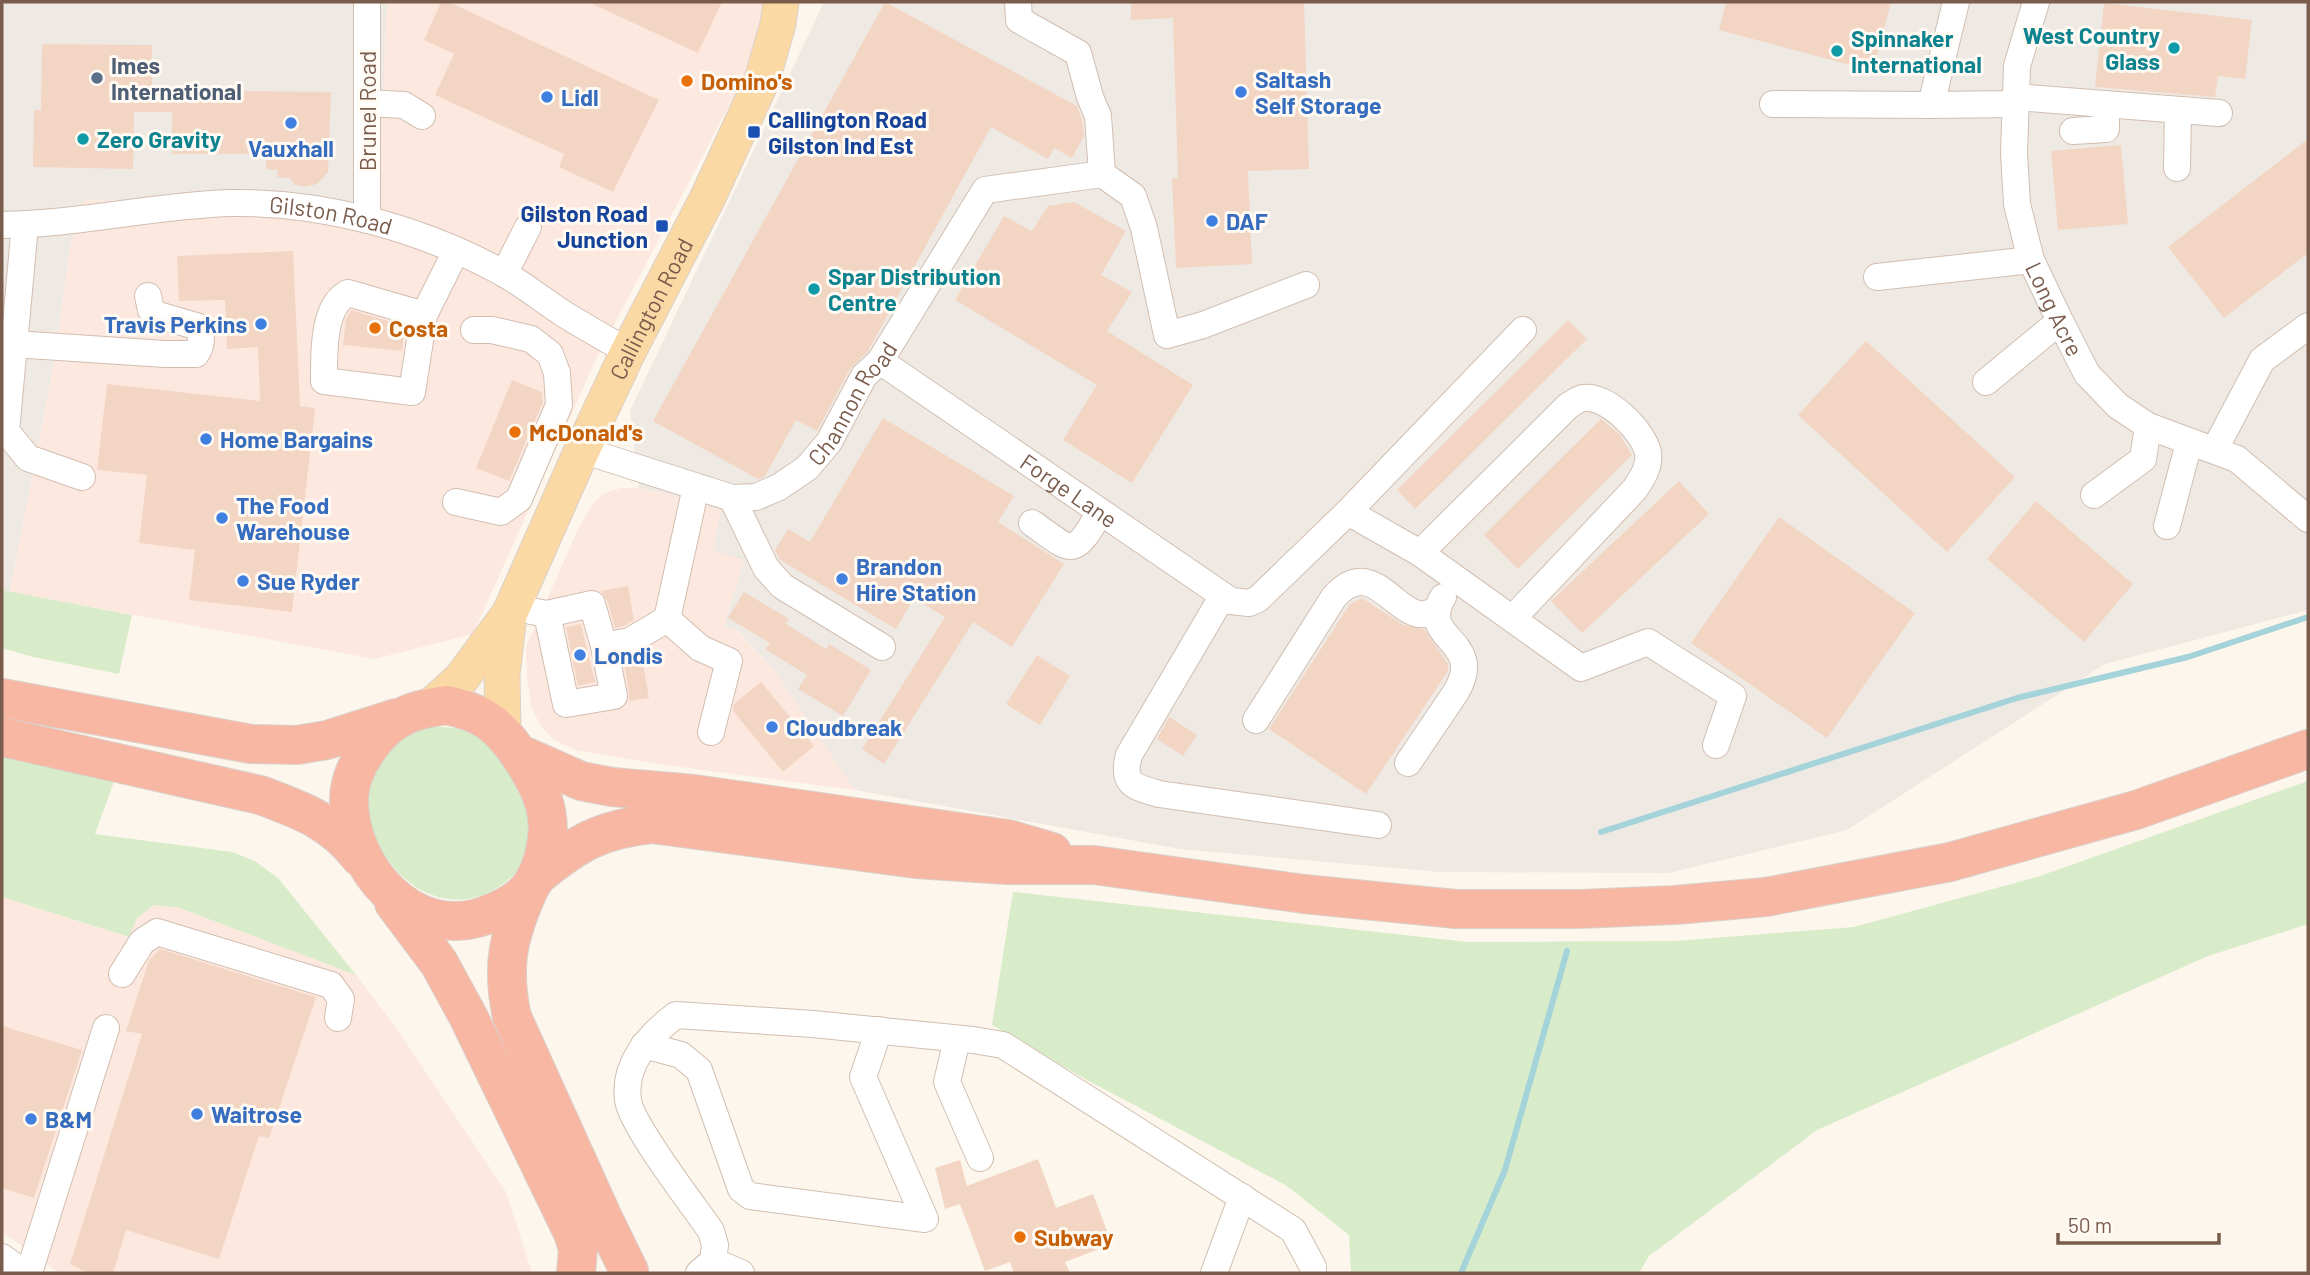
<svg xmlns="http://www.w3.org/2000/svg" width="2310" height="1275" viewBox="0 0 2310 1275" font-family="Barlow,sans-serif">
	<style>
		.commercial { fill: #fde8e0 }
		.industrial { fill: #efe9e4 }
		.green { fill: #d8ecc9 }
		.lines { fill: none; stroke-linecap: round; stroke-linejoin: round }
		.stream { stroke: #a5d3da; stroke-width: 6 }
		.building { fill: #f3d5c3 }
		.minor-casing { stroke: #d1beb0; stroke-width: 28 }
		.major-casing { stroke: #dad1cd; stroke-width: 37 }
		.highway-casing { stroke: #dad1cd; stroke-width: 40 }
		.minor { stroke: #fff; stroke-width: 26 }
		.major { stroke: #fbd9a5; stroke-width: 35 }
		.highway { stroke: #f7b7a3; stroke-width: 38 }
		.culture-dot { fill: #0f9aa8; stroke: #fffaf3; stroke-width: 2.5 }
		.service-dot { fill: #5c6f8a; stroke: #fffaf3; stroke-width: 2.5 }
		.food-dot { fill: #e8710a; stroke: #fffaf3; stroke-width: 2.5 }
		.shop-dot { fill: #3f7fe0; stroke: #fffaf3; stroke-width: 2.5 }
		.transit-dot { fill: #1a4fb4; stroke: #fffaf3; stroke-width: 2.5 }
		.labels { text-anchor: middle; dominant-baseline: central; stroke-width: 6; stroke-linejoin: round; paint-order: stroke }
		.culture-label { font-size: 23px; font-weight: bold; fill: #0d838f; stroke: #fffaf3; text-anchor: start }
		.service-label { font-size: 23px; font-weight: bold; fill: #4e5e75; stroke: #fffaf3; text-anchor: start }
		.shop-label { font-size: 23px; font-weight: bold; fill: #366cbe; stroke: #fffaf3; text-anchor: start }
		.food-label { font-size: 23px; font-weight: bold; fill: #c56008; stroke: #fffaf3; text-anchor: start }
		.street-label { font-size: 23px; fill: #7a5c4d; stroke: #fffaf3 }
		.transit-label { font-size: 23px; font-weight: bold; fill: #164399; stroke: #fffaf3; text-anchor: start }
	</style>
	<rect width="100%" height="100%" fill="#fdf6ec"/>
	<path class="commercial" d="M387,2H764L754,58L596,359L473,634L375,659L10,592L55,357L70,246L84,200L377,205Z
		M621,488H639L669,494L721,510L744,559L737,631L775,671L855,790L665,765L575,750L554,740L540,725L532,708L527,678L526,647L578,529L590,508L602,494Z
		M2,897L128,937L137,918L154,905L180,908L356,975L395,1026L506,1192L532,1273H59L2,1232Z"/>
	<path class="industrial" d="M2,2H387L378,205L84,200L70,246L55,357L10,592L2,590Z
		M824,2H2308V610L2105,664L1847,830L1669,873L1439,872L1180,849L855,790L775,671L738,631L724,627L744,560L713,550L721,510L669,494L639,488L630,411Z"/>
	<path class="green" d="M2,590L132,615L119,674L33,657L2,648Z
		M431,726C449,727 472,729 486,742C494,750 521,783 526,793C529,799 533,832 532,840C531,850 522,866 516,873C413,973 290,762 431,726Z
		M2,750L116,776L95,834L232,852L255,861L279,879L356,975L180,908L154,905L137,918L129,937L2,897Z
		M2308,781V924L2208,956L1817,1130L1649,1256L1639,1273H1351L1349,1235L1287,1186L1087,1080L992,1025L1013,892L1468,942L1675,941L1854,927L2040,876Z"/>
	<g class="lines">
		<path class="stream" d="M1601,832L2017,698L2188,657L2308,617
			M1461,1273L1505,1170L1567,951"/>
	</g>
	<path class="building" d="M441,2H449L659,100L613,192L559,167L564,154L435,95L454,54L424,40Z
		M588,2H722L698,53Z
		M885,2L1077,106L1082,120L1084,136L1072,158L1054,148L1048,159L991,127L868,351L850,369L817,431L796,420L765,476L758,479L653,421Z
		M1131,2H1304L1309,169L1248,171L1252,264L1176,268L1172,178H1178L1173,18L1131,20Z
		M1726,2H1891L1873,71L1719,30Z
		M2104,3L2252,20L2245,79L2218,76L2215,97L2095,87Z
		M42,44L152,45V90L331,92L328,172L317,184L304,187L294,184L290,178L277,177L278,170L266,169V154H172V112H134L133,169L33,167L34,110H41Z
		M2308,139V253L2224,318L2168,247Z
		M2121,145L2128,224L2058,230L2051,151Z
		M1074,202L1126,231L1101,275L1132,292L1107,331L1193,385L1132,483L1063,440L1097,385L955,300L1004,216L1032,231L1048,206Z
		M293,251L300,406L315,408L292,612L189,600L195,550L139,543L147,475L97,470L107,384L260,401L258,347L227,349L225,300L179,301L177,256Z
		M351,310L405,326L402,351L343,345L346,319Z
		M1568,320L1587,339L1415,509L1397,490Z
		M1866,341L2015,477L1947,552L1798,415Z
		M512,380L542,392L543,402L509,481L476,468Z
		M883,418L1014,496L998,522L1064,564L1012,647L973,622L884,764L862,749L945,617L914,598L896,629L780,560L775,550L788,529L810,542Z
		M1601,419L1620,435L1632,455L1518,569L1484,535Z
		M1679,481L1709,514L1582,633L1551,601Z
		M2036,501L2133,584L2084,642L1987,559Z
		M1779,517L1915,613L1827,738L1691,643Z
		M628,586L634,620L624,626L615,628L607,600L601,591Z
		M744,592L789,619L786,624L826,649L829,644L871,670L843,716L798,689L807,675L765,649L770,643L728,618Z
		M1362,598L1403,625L1424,629L1448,664V671L1366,794L1269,729L1350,604Z
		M581,624L595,682L578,686L566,627Z
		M641,653L649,698L629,701V693L623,658Z
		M1037,655L1070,676L1040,725L1006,704Z
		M761,682L814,746L783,772L733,711L734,704Z
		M1169,717L1197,735L1183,756L1157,739Z
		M160,949L316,997L269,1138L259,1136L219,1259L126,1230L113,1273H88L70,1264L142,1034L126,1031L149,960Z
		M2,1026L82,1050L34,1198L2,1188Z
		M1038,1159L1056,1208L1093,1194L1112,1244L1065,1262L1070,1273H1014L1010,1262L985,1271L960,1204L945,1209L935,1168L960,1160L967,1186Z"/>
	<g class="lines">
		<defs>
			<g id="minor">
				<path d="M1018,2L1019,20L1078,53L1090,97L1098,116L1102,174"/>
				<path d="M1956,2L1931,105L2016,104"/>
				<path id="s1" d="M2036,2L2017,66L2014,153L2017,204L2031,260L2060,321L2087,374L2118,406L2148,426L2237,459L2308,519"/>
				<path d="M2016,97L2219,113"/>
				<path d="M367,103L404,105L422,116"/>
				<path d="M1773,104L1931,105"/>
				<path d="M2073,131L2106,129V104"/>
				<path d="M2177,168L2178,110"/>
				<path d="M367,220V2"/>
				<path id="s2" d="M2,225C78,224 152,206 228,203C323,201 420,228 503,273C524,285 544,301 564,314C585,327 607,339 628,352"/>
				<path d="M25,225L6,431L28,458L82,477"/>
				<path d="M504,274L528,227"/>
				<path d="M1877,277L2031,260"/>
				<path d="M424,315L348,293C322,306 324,356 324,381L412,392L424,315L456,251"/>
				<path d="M14,344L165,354H196C202,345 202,338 199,327L158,315L151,310L148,296"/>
				<path id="s3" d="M880,361L1231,601L1249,603L1258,599L1348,512L1420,553L1581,668L1648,642L1733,696L1716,745"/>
				<path d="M1986,382L2060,321"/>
				<path d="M2215,449L2262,360L2308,326"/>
				<path id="s4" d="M582,450L732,498L756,497L779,487L807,468L829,442L864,376L880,361L985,190L1102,174L1133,196L1144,228L1167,335L1203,325L1306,285"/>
				<path d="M2094,495L2143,459L2148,426"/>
				<path d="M732,498L766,568L782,586L882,647"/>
				<path d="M456,502L501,512L519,499L559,405L557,373L550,354L531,339L492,330H474"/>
				<path d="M1348,512L1523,330"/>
				<path d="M1032,523C1073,552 1073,559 1100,512"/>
				<path d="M2167,526L2189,443"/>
				<path d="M1420,553L1568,406C1573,403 1578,399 1583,398C1606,394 1644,431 1648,453C1650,467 1642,478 1635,489L1513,618"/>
				<path d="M1222,597L1129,755C1121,784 1134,787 1159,794L1378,825"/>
				<path d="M531,611L547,614L566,704L614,696L604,646"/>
				<path d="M547,614L592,604L604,646L630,641L667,619L696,487"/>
				<path d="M667,619L700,648L729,661L711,732"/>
				<path d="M1256,720L1334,597C1378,548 1400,636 1437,609"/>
				<path d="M1408,763L1456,692C1487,639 1417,641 1443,597"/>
				<path d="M122,974L142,942L157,932L331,985L341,999L338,1018"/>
				<path d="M957,1039L947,1082L980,1158"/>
				<path d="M644,1045L681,1055L699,1070L741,1189L750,1196L925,1219L863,1077L879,1030"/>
				<path d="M2,1257L24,1273"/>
				<path d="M713,1261L741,1273"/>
				<path d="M29,1273L106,1028"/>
				<path d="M699,1273L713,1261L715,1245L711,1231C693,1205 631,1125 628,1100C623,1065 649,1035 676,1015L813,1024L973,1040L1003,1045L1293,1230L1313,1267V1273"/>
				<path d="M1214,1273L1242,1197"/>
			</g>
			<g id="major">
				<path d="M430,707L461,679L507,617"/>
				<path id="s5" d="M503,734L502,675L509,615L582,450L628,352L708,197L762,80L778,24L781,2"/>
			</g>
			<path id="highway" d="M2,698L251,744L297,745L327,740L396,718
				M447,705C463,709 478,713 491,723C514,741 544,788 547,817C550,837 543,868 532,884C522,900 501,910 484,916C412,941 349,868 349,800C349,768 377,728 406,715C419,709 433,707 447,705Z
				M2,737L260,795C301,810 332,821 360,857
				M520,754L581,781L612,787L694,794L1008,839L1052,852
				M537,876C576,844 600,829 652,824L916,859L1007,865H1094L1304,894L1456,909H1579L1675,905L1766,897L1950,862L2136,810L2308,749
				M529,889C508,936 501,966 512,1017L604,1220L629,1271
				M394,903L439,963L469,1018L573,1233L578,1249L576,1273"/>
		</defs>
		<use href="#minor" class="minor-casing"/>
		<use href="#major" class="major-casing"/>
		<use href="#highway" class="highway-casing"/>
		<use href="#minor" class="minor"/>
		<use href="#major" class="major"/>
		<use href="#highway" class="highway"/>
	</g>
	<g class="culture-dot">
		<circle cx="2174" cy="48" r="7"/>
		<circle cx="1837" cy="51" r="7"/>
		<circle cx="83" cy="139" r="7"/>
		<circle cx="814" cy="289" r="7"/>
	</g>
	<circle class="service-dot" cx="97" cy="78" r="7"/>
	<g class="food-dot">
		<circle cx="687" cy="81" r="7"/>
		<circle cx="375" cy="328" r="7"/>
		<circle cx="515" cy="432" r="7"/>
		<circle cx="1020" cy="1237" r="7"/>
	</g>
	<g class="shop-dot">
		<circle cx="1241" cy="92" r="7"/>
		<circle cx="547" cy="97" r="7"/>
		<circle cx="291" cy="123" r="7"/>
		<circle cx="1212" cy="221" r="7"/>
		<circle cx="261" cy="324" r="7"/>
		<circle cx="206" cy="439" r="7"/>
		<circle cx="222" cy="518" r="7"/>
		<circle cx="842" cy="579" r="7"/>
		<circle cx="243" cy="581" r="7"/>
		<circle cx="580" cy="655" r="7"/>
		<circle cx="772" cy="727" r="7"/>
		<circle cx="197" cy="1114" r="7"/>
		<circle cx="31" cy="1119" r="7"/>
	</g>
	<g class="transit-dot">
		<rect x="747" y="125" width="14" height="14" rx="3.5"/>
		<rect x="655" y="219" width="14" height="14" rx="3.5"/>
	</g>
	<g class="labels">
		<g class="culture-label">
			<text x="2160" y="35" text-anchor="end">West Country<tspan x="2160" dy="26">Glass</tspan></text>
			<text x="1851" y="38">Spinnaker<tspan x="1851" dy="26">International</tspan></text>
			<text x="97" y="139">Zero Gravity</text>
			<text x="828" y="276">Spar Distribution<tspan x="828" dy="26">Centre</tspan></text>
		</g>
		<g class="service-label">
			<text x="111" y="65">Imes<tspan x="111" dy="26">International</tspan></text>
		</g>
		<g class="shop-label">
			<text x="1255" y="79">Saltash<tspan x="1255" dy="26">Self Storage</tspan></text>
			<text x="561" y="97">Lidl</text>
			<text x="291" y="148" text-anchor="middle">Vauxhall</text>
			<text x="1226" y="221">DAF</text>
			<text x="247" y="324" text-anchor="end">Travis Perkins</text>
			<text x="220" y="439">Home Bargains</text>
			<text x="236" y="505">The Food<tspan x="236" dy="26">Warehouse</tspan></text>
			<text x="856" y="566">Brandon<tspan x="856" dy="26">Hire Station</tspan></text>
			<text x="257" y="581">Sue Ryder</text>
			<text x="594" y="655">Londis</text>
			<text x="786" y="727">Cloudbreak</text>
			<text x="211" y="1114">Waitrose</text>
			<text x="45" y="1119">B&amp;M</text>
		</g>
		<g class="food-label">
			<text x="701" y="81">Domino's</text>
			<text x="389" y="328">Costa</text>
			<text x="529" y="432">McDonald's</text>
			<text x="1034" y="1237">Subway</text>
		</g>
		<g class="street-label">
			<text transform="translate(367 111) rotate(-90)">Brunel Road</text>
			<text stroke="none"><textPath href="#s2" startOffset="331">Gilston Road</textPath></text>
			<text stroke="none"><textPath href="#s1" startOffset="317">Long Acre</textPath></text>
			<text stroke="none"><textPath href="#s5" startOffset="457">Callington Road</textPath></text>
			<text stroke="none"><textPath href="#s4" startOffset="320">Channon Road</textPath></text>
			<text stroke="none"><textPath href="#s3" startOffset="229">Forge Lane</textPath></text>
		</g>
		<g class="transit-label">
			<text x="768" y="119">Callington Road<tspan x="768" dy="26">Gilston Ind Est</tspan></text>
			<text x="648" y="213" text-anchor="end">Gilston Road<tspan x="648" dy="26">Junction</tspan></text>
		</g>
	</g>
	<rect width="2310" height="1275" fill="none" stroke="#7a5c4d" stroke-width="7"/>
	<path d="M2058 1233v10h161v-10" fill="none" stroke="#7a5c4d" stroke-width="3.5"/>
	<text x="2068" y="1233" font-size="21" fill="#7a5c4d" stroke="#fffaf3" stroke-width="5" paint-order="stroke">50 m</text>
</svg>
